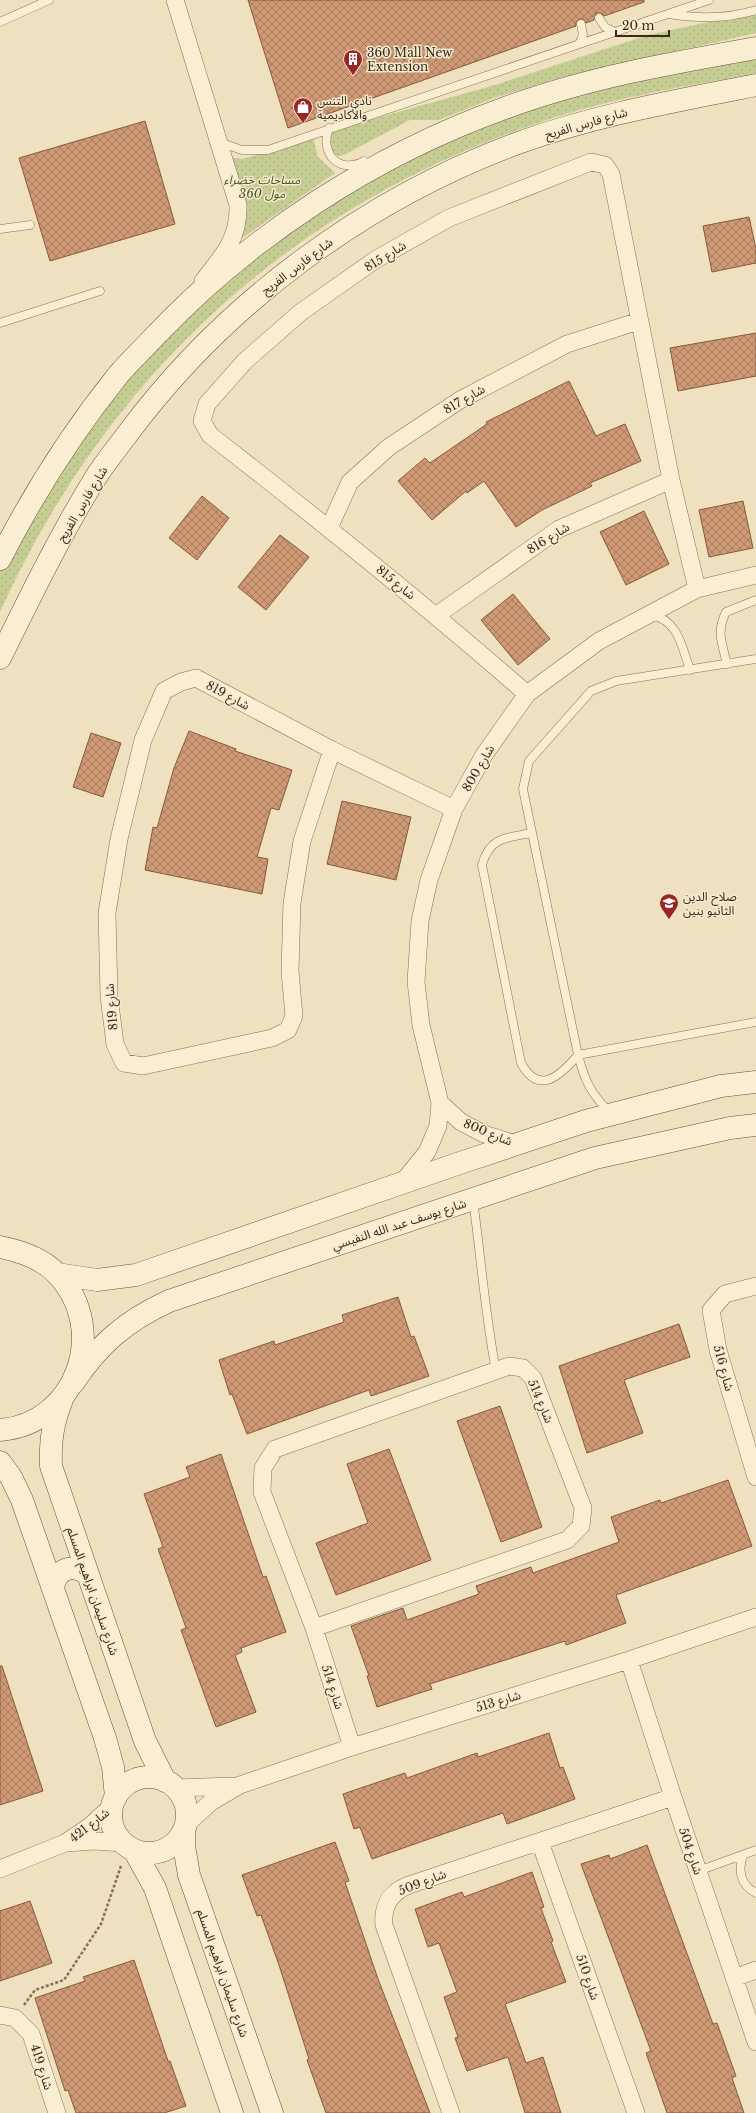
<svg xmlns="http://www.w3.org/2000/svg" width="756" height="2113" viewBox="0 0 756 2113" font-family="'Libre Baskerville','Noto Sans Arabic',serif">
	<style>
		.park { fill: url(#park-dots) }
		.building { fill: url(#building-cross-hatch); stroke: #87593c }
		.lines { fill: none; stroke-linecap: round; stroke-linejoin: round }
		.lane-casing { stroke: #877057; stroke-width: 9 }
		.street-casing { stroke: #877057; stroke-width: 18 }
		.secondary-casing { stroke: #69513a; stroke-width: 23 }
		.path { stroke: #877057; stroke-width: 2.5; stroke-dasharray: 3 2; stroke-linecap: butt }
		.lane { stroke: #f9edd2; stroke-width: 8 }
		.street { stroke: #f9edd2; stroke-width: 17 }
		.secondary { stroke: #f9edd2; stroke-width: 22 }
		.labels { text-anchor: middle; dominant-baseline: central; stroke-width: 3; stroke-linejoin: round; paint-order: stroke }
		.poi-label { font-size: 12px; fill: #37291c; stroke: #f6eacf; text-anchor: start }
		.street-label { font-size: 12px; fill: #37291c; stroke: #f6eacf }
		.park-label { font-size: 12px; font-style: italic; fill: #475322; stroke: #f6eacf }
	</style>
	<defs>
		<pattern id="park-dots" width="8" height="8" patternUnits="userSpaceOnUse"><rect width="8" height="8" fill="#c6cd93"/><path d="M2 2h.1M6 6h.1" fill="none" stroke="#abb07e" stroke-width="1.8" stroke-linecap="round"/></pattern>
		<pattern id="building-cross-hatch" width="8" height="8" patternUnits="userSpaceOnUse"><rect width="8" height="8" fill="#ce9974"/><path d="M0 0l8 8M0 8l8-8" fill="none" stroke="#a87d5e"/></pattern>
	</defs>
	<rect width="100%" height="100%" fill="#efe0bf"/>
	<path class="park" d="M756,12V33L562,77L491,99L439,120H410L344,155L339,156L333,154L328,135L337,129L495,85L648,35Z
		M756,53V73C688,86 623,96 556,117C302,197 110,369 0,612V566L33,504L152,345L309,213L498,115Z
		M313,137L318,157L335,173L241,239L232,221L227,157L243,159Z"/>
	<path class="building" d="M248,0H644V2L604,16L601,13H596L594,20L586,23L583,19H580L576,22V26L288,128Z
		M145,121L175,224L50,261L19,158Z
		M749,217L756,249V263L712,272L703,226Z
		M756,333V376L678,391L670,348Z
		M569,381L596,436L625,424L641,461L590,483L592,486L542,510L516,527L484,481L467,493L466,491L432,520L398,481L425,458L430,463L487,424L486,422Z
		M202,496L229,518L197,560L169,538Z
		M743,501L753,548L709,557L699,510Z
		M644,511L669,564L626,585L600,532Z
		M280,535L309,557L266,610L238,587Z
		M513,594L550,639L518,665L481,620Z
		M189,731L236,749L235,751L292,770L279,810L271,808L257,857L268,859L262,894L145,870L153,827L157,828L174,768Z
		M91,733L121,743L103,797L73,787Z
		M342,801L411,817L396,880L327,864Z
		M398,1297L411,1337L414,1336L429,1376L371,1396L369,1390L247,1434L232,1394L230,1395L219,1360L274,1341L275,1345L344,1322L342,1315Z
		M679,1324L690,1357L624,1380L643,1433L587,1453L559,1366Z
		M500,1406L542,1527L501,1542L457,1421Z
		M389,1449L431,1560L336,1595L316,1543L368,1523L347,1464Z
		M221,1454L263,1577L266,1576L286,1632L241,1648L242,1652L235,1655L256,1712L216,1727L181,1630L186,1628L158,1549L163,1547L144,1494L190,1477L186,1467Z
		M728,1480L752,1546L616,1595L626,1623L566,1645L565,1641L430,1684L432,1689L377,1707L367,1676H369L351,1626L403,1608L407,1620L479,1594L476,1586L531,1567L533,1573L619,1542L611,1517L660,1500L661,1503Z
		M0,1666H2L43,1791L0,1805Z
		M549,1733L560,1768L563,1767L575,1799L507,1824L503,1813L372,1859L360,1827L354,1829L343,1794L405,1773L407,1778L477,1753L478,1757Z
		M335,1842L349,1881L345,1882L378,1979L430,2113H326L307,2060L309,2059L279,1965L261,1915L257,1916L242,1875Z
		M647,1845L713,2024L717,2023L736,2076L732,2078L744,2113H667L646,2053L651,2051L581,1864L609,1855L610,1859Z
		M532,1872L544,1907L541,1908L553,1941L551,1942L566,1982L505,2004L526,2063L543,2057L561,2113H525L508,2057L467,2071L455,2038L458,2037L444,1997L457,1992L439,1943L428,1947L415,1909L462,1892L464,1897Z
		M30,1901L52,1963L0,1981V1911Z
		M134,1960L168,2061H170L186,2106L164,2113H76L68,2090L65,2091L35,1998L85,1981L83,1977Z"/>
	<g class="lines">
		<defs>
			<path id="lane" d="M669,14C699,19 727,19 756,10
				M599,18L605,27L615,32
				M0,22L49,0
				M579,44L583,35L581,24
				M329,128C319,153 339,175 364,161
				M219,142L242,150H268L709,0
				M0,229L30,225
				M0,323L100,291
				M651,615C679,620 682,648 690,670
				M727,664C722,643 716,632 726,612L756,600
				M532,833C507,838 490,836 482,865L521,1063C539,1096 560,1076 578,1055L756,1022
				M609,1112C590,1092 585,1081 578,1055L523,789L529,761L591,691L616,681L756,659
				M473,1200C481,1257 485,1314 496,1371
				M743,1855C738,1870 740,1885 756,1893
				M698,1871L756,1850"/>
			<path id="street" d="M175,0L238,205C239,240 223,255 203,281
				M329,528L350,482L389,447L460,400L567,344L639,321
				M437,615L559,529L671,480
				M527,694C424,604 318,519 210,435L202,421L207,404L245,361L301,312L375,260L449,218L591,162L605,165L611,174L671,480L697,589
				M332,750L302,841L292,903L290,971L294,1016L288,1030L272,1038L143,1066L124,1063L115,1044L109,996L107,913L119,839L143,740L164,691L181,682L196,678L332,750L454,809
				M440,1103L461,1122L484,1134L519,1145
				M401,1184L427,1152L438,1126L440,1103L421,1025L416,982L420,921L429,880L454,809L484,755L527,694L599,641L697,589L756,575
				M756,1286L725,1294L711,1310L718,1350L756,1477
				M314,1628L567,1540L581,1526L583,1508L533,1378L523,1368L509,1366L275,1449L263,1468L262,1492L314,1628L352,1747
				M629,1660L673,1797L756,2042
				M176,1788L232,1786
				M186,1825L211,1802L240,1785L352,1747L629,1660L756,1617
				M540,1842L636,2113
				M67,1843L94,1841L123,1843
				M0,1869L65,1843L90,1826L112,1806
				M734,1978L756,1970
				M0,2015L15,2018L31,2034L57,2113
				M451,2113L384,1925C382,1905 391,1892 409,1885L673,1797"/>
			<path id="secondary" d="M0,559C33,494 73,431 119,374C130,361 143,349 155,336C251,235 374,155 505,108C586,78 671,63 756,48
				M0,658C30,597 60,535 96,477C106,461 118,447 129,432C225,303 366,199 518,143C595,115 676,101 756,85
				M0,1247C21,1251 42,1258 57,1274C110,1329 77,1424 0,1430
				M57,1274L97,1280L136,1275L457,1164L586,1121L721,1086L756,1082
				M73,1383C100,1343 126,1321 169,1301L595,1158L730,1128L756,1125
				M63,1397C53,1422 50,1439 51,1466L145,1741L165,1781
				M0,1462L11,1477L22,1500L105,1738L113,1767L116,1797
				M53,1589C55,1569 73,1562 88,1575
				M111 1815a38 38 0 1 1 76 0a38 38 0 1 1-76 0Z
				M184,1832V1846L189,1875L272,2113
				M134,1850L155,1888L232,2113"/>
		</defs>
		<use href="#lane" class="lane-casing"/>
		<use href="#street" class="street-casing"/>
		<use href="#secondary" class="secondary-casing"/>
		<path class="path" d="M24,2005L35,1990L64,1980L101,1924L121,1866"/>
		<use href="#lane" class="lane"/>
		<use href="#street" class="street"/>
		<use href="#secondary" class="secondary"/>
	</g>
	<defs>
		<symbol id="building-pin" viewBox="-11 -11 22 30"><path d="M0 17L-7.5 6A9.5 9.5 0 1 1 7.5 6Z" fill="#982627" stroke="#f6eacf"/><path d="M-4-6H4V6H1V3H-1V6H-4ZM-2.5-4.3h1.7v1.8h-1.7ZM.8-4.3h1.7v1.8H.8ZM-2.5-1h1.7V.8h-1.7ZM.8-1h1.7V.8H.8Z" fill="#fff"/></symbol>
		<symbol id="shop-pin" viewBox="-11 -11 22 30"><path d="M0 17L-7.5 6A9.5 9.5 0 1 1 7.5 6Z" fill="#982627" stroke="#f6eacf"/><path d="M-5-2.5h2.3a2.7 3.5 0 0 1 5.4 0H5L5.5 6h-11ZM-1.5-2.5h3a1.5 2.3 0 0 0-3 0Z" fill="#fff"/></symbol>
		<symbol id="school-pin" viewBox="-11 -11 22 30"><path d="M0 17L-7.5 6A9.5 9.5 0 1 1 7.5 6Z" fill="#982627" stroke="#f6eacf"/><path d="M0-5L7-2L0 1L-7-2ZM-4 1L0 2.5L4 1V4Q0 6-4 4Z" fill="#fff"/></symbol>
	</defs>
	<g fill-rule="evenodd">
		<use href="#building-pin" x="342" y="48" width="22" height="30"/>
		<use href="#shop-pin" x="292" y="96" width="22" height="30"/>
		<use href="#school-pin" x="658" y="892" width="22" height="30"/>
	</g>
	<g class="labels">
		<g class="poi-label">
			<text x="367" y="52">360 Mall New<tspan x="367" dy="14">Extension</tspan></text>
			<text x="317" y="100">نادي التنس<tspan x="317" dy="14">والأكاديمية</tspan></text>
			<text x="683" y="896">صلاح الدين<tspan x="683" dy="14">الثانيو بنين</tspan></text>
		</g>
		<g class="street-label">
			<text transform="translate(586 123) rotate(-16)">شارع فارس الفريح</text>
			<text transform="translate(385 256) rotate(-32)">شارع 815</text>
			<text transform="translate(297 266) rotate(-37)">شارع فارس الفريح</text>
			<text transform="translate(464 399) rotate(-30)">شارع 817</text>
			<text transform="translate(82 504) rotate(-59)">شارع فارس الفريح</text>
			<text transform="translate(548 538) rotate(-32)">شارع 816</text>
			<text transform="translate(396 582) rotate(39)">شارع 815</text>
			<text transform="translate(228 695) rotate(28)">شارع 819</text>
			<text transform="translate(478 768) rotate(-60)">شارع 800</text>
			<text transform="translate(111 1007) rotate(-95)">شارع 819</text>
			<text transform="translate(488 1132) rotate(22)">شارع 800</text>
			<text transform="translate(399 1224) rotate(-18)">شارع يوسف عبد الله النفيسي</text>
			<text transform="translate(724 1368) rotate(75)">شارع 516</text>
			<text transform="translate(541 1401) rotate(67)">شارع 514</text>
			<text transform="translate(93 1591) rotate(71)">شارع سليمان ابراهيم المسلم</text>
			<text transform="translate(333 1687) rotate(72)">شارع 514</text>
			<text transform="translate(498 1701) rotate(-17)">شارع 513</text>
			<text transform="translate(89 1825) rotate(-38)">شارع 421</text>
			<text transform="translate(691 1851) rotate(71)">شارع 504</text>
			<text transform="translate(422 1882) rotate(-21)">شارع 509</text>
			<text transform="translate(223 1973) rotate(71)">شارع سليمان ابراهيم المسلم</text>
			<text transform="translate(588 1977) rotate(71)">شارع 510</text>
			<text transform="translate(42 2067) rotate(72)">شارع 419</text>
		</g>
		<g class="park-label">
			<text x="262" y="179">مساحات خضراء<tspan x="262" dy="14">360 مول</tspan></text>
		</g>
	</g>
	<path d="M616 30v6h53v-6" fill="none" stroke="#37291c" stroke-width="2"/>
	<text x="622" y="30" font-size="12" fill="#37291c" stroke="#f6eacf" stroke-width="3" paint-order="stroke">20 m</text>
</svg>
